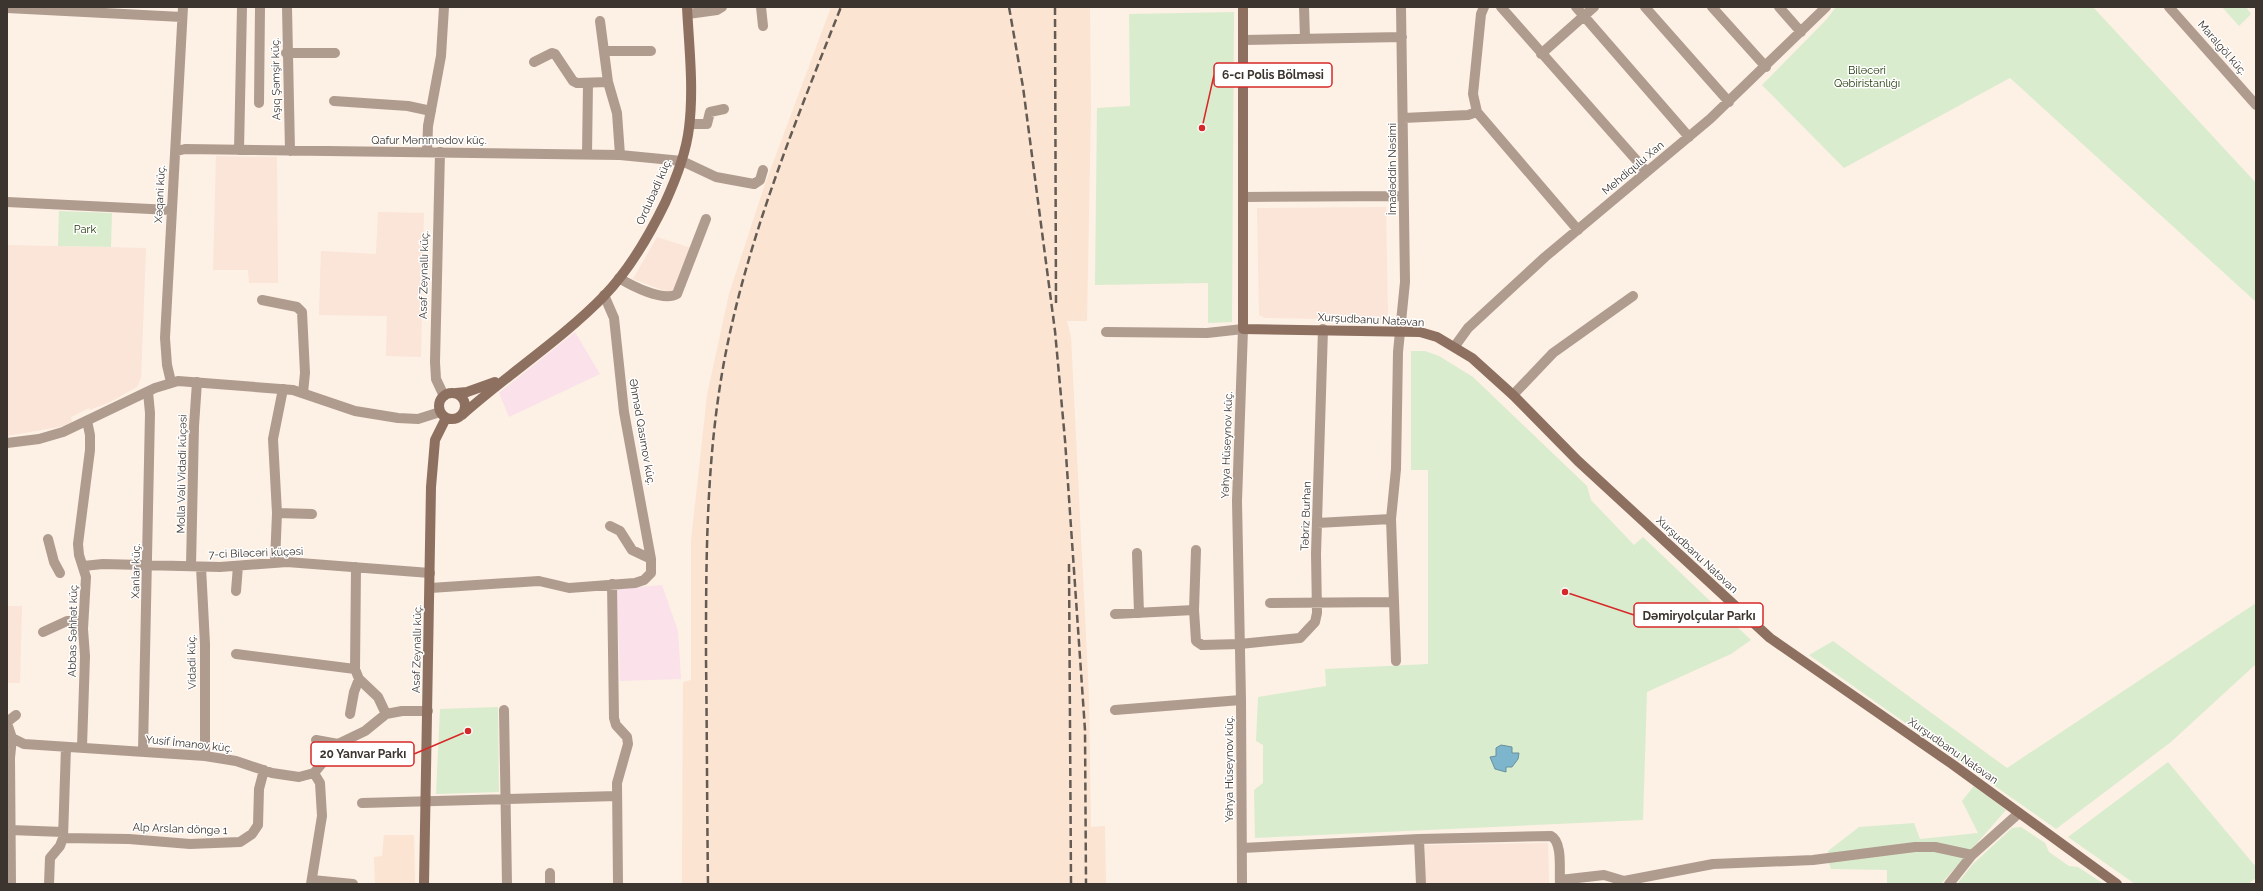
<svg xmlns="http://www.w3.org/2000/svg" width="2263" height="891" viewBox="0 0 2263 891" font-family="Raleway,sans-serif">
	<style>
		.commercial { fill: #fae1ea }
		.built { fill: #fbe4d1 }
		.education { fill: #fbe4d8 }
		.green { fill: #daecce }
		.water { fill: #7db6cc; stroke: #698f9d }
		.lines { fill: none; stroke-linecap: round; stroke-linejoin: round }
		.minor { stroke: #b09b8f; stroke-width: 10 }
		.tertiary { stroke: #b09b8f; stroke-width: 10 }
		.secondary { stroke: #8e7060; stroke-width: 10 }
		.rail { stroke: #635b54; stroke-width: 2.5; stroke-dasharray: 8 4; stroke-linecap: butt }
		.labels { text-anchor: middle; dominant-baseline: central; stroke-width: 3; stroke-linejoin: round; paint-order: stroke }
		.street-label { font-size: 11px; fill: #3b342f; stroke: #fff }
		.park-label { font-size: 11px; fill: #203808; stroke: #fff }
		.leader { fill: none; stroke: #d62828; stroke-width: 1.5 }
		.callout-dot { fill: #d62828; stroke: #fff; stroke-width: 1.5 }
		.callout { fill: #fff; stroke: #d62828; stroke-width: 1.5 }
		.callout-label { font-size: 12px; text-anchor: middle; font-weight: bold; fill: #3b342f }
	</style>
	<rect width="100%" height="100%" fill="#fdf0e5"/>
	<path class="commercial" d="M575,332L600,374L509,417L499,393Z
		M662,585L678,631L681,679L620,681L617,589Z"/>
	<path class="built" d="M831,7H1090L1091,107L1087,321H1067L1071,337L1089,696L1091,827L1105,826L1106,884H682L683,682L691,680V541L707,395L729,294L764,187Z
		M384,835H414L415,884H375L374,857L382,856Z"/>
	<path class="education" d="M216,156L277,157L278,283H249L248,270H213Z
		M1386,207L1388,320L1265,318L1259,315L1257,208Z
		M378,212L424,213L421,357L386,356L387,316L319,315L321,251L376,254Z
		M657,237L691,248L675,289L668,292L633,279Z
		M7,245L146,248L141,378L137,387L112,401L90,410L89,408L71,417L72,422L64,426L7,436Z
		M7,606H22L20,683H7Z
		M1548,843L1549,884H1425V845Z"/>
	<path class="green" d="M1836,7H2093L2256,183V302L2010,78L1844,168L1762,85L1826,20Z
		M2222,7H2246L2251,14L2239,26Z
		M1234,12L1232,322L1208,323V283L1095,285L1097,108L1130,106L1129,14Z
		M59,211L112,213L111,247L58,246Z
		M1411,351H1425L1439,356L1473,377L1587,486L1591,500L1634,545L1643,537L1751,640L1731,654L1647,692L1643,820L1255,838L1254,790L1263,783V745L1256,741L1258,697L1326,686L1325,669L1428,664V470H1411Z
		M2256,603V664L2171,742L2056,829L1809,655L1833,641L2007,768Z
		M498,707L499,792L436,794L440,709Z
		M2168,762L2256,867V878L2248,884H2135L2068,837Z
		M1974,786L2006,810L1941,884H1887V870L1831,869L1828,860V851L1859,827L1914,823L1920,839L1978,833L1962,801Z
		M2021,827L2045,843L2049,852L2069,866L2078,867L2104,884H1957L1973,864L2012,828Z"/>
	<path class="water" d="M1501,745L1512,747V753H1519L1518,759L1512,767H1506V772L1495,769L1490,757L1496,756V748Z"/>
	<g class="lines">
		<path class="minor" d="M287,7L290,151
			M761,7L763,26
			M1304,7L1305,38
			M1484,7L1481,14L1473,94L1477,112L1578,230
			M1501,7L1646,171
			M1576,7L1689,137
			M1645,7L1729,102
			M1712,7L1766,67
			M1779,7L1801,32
			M2169,7L2256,105
			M7,8L182,17
			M688,14L717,10L722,7
			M600,21L608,82L617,113L620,155
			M1243,40L1402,37
			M604,51H651
			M286,53H335
			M1541,54L1594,7
			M534,62L552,53L555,54L573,81L577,83L608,82
			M334,101L408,106L431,111
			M259,103L260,7
			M1403,118L1468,115L1477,112
			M690,124H707L710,112L724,109
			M239,150L242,7
			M177,151L185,149L620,155L682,161L716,177L754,184L760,180L763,170
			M427,152L428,126L441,56L444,7
			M440,152L435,362L436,379L444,396
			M587,154L588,83
			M1244,197L1403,196
			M7,202L171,210
			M619,278C632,286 663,302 677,294L706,219
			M262,300L297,307L302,312L305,373L303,393
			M1106,332L1207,333L1243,329
			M1455,346L1468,328L1545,257L1710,119L1826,7
			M171,382L167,365L165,338L183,7
			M1513,395L1553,353L1633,296
			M277,513L312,514
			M1317,523L1391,519
			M610,526L620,531L632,550L651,559
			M48,539L54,562L60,573
			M1137,553L1139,613
			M275,562L277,513L273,439L283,389
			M83,566L103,564L220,567L287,562L430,573
			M191,566L194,426L197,382
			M201,567L205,644V756
			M356,567L355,669L359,679L378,697L386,714
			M612,584L614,718L616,725L627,737L628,744L617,783L618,884
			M430,588L539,581L569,588L635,583L644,580L651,573V559L624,412L614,318L604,295
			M236,591L238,566
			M1394,602L1396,661
			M1270,603L1394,602L1391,519L1396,469L1398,352L1405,282L1401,7
			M1194,610L1196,550
			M1115,614L1194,610L1196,641L1202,645L1240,644L1300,638L1315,622L1317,613L1316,554L1323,329
			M43,632L67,621H83
			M236,654L355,669
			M504,710L507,884
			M1115,710L1241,700
			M350,714L354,692L359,679
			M7,722L16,715
			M7,723L12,738L24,744L205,756L236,761L272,773L299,777L314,773L338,744L365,731L386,714L402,711H428
			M316,740L338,744
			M82,747L85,656L83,629L86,577L79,555L78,544L90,450V435L87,421
			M143,751L150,413L148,392
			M362,803L617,796
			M10,830L63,832
			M63,838L129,839L190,844L240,842L252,834L258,825L259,789L264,770
			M1419,839L1421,884
			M1242,848L1419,839L1551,836C1563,842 1559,871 1560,884
			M550,873V884
			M312,880L353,884
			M1560,880L1604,875L1624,881L1713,864L1813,860L1915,847H1935L1972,855
			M11,884L10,758L12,738
			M49,884L50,858L60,846L63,838L66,747
			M311,884L322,816L320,783L314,773
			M1949,884L1972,855L2019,813"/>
		<path class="tertiary" d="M7,443L39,439L63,432L155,388L178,381L293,390L355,411L398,418L418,419L440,412
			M1242,884L1241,700L1237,501L1243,329"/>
		<path class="secondary" d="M1243,7V329L1420,332L1437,337L1472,358L1513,395L1578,461L1770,638L1952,764L2117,884
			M456,393L467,392L495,382
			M439 406a13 13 0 1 1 26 0a13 13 0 1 1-26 0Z
			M462,415C508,374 561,340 604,296C630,269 649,236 665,203C676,179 686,154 689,128C694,88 689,47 687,7
			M424,884L431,487L435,440L446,418"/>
		<path class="rail" d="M1009,7L1023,87L1055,331L1065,440L1085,730L1086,884
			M1055,7L1056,303
			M1069,564L1071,884
			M708,884C707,809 707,734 706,659C706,559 706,460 724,362C747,239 795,123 841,7"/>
	</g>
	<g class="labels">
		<g class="street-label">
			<text transform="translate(2222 48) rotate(49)">Maralgöl küç.</text>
			<text transform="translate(276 79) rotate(-91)">Aşıq Şəmşir küç.</text>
			<text x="429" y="140">Qafur Məmmədov küç.</text>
			<text transform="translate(1633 168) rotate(-40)">Mehdiqulu Xan</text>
			<text transform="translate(1392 169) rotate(-90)">İmadəddin Nəsimi</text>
			<text transform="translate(654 192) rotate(-66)">Ordubadi küç.</text>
			<text transform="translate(160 194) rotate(-87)">Xəqani küç.</text>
			<text transform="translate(424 275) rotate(-89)">Asəf Zeynallı küç.</text>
			<text transform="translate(1371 320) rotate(3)">Xurşudbanu Natəvan</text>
			<text transform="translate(642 432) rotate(80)">Əhməd Qasımov küç.</text>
			<text transform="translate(1227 445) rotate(-88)">Yəhya Hüseynov küç.</text>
			<text transform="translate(182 474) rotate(-89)">Molla Vəli Vidadi küçəsi</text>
			<text transform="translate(1306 516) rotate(-88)">Təbriz Burhan</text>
			<text transform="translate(256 553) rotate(-2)">7-ci Biləcəri küçəsi</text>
			<text transform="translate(1697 555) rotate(43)">Xurşudbanu Natəvan</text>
			<text transform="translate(136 571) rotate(-89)">Xanlar küç.</text>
			<text transform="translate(73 631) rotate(-89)">Abbas Səhhət küç</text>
			<text transform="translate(417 649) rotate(-89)">Asəf Zeynallı küç.</text>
			<text transform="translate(192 662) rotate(-91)">Vidadi küç.</text>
			<text transform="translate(189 744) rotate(6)">Yusif İmanov küç.</text>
			<text transform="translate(1953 751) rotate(35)">Xurşudbanu Natəvan</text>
			<text transform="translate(1229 769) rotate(-90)">Yəhya Hüseynov küç.</text>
			<text transform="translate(180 829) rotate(2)">Alp Arslan döngə 1</text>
		</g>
		<g class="park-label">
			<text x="1867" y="70">Biləcəri<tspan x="1867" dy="13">Qəbiristanlığı</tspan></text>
			<text x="85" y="229">Park</text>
		</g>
	</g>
	<path class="leader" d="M1202 128L1214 75M1565 592L1634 615M468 731L414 754"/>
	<g class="callout-dot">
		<circle cx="1202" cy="128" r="4"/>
		<circle cx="1565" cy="592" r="4"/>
		<circle cx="468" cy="731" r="4"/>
	</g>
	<g class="callout">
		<rect x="1214" y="63" width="118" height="24" rx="4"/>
		<rect x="1634" y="603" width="129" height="24" rx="4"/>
		<rect x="311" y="742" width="103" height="24" rx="4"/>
	</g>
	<g class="callout-label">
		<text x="1273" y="79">6-cı Polis Bölməsi</text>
		<text x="1699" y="620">Dəmiryolçular Parkı</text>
		<text x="363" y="758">20 Yanvar Parkı</text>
	</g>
	<rect width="2263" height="891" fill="none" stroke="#3b342f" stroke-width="16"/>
</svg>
